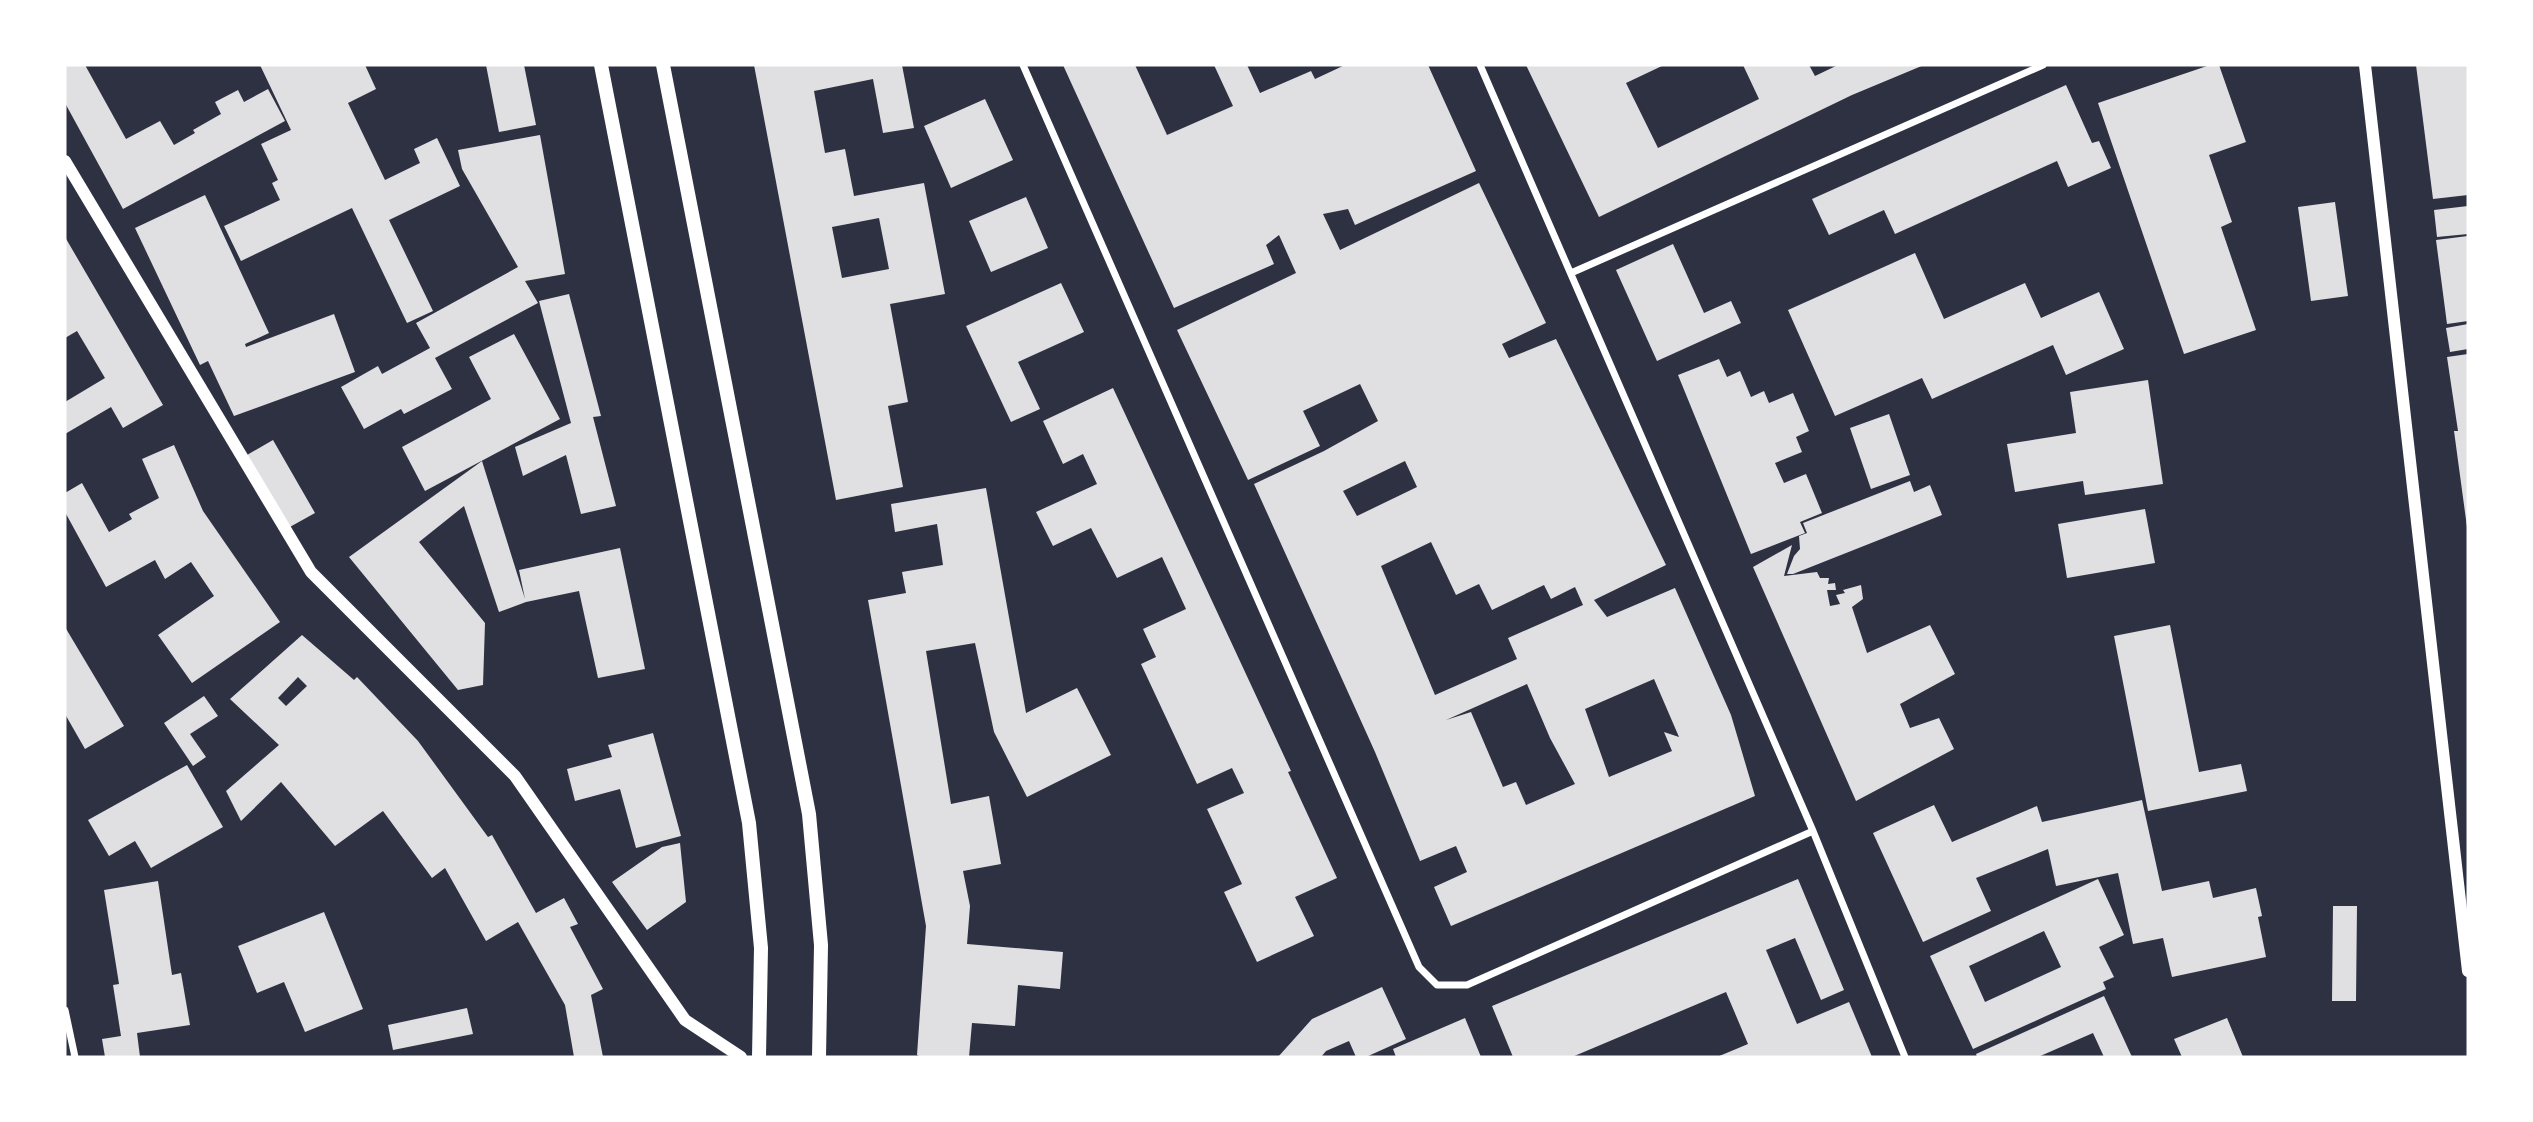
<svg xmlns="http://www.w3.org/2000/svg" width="2533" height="1122" viewBox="0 0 2533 1122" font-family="Lora,serif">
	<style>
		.building { fill: #e0e0e3; fill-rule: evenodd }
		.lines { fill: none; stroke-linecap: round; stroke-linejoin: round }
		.minor { stroke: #fff; stroke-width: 7 }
		.tertiary { stroke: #fff; stroke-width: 12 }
		.secondary { stroke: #fff; stroke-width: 14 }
	</style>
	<rect width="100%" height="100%" fill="#2d3142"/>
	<path class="building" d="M65,65H85L126,139L160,121L174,145L195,133L193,130L221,114L215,102L238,90L244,102L268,89L285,121L123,209L65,103Z
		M260,65H365L376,89L348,103L385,180L420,163L414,149L437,138L460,186L389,220L433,311L407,323L352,208L241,261L224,226L280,200L272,183L278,180L261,144L291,130Z
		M486,65H524L536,125L499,132Z
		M754,65H902L914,128L883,133L873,79L814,91L825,153L845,149L854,196L924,183L945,294L890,304L908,402L888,406L903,487L836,500ZM879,218L889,269L842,278L832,227Z
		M1063,65H1135L1167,135L1233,106L1214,65H1247L1260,93L1311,71L1315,79L1345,65H1428L1476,171L1355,225L1348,209L1323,214L1340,250L1479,183L1546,323L1502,344L1509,358L1556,339L1666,565L1594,600L1607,617L1675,588L1731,715L1755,796L1451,926L1434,887L1467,872L1456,846L1420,861L1375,752L1254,484L1324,451L1378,421L1360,384L1303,411L1320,446L1248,480L1177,330L1296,273L1279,235L1266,245L1274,264L1174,308ZM1405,461L1417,487L1357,516L1343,491ZM1431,542L1456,595L1479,584L1492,610L1544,585L1551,599L1575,587L1583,605L1508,638L1517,659L1435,695L1381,566ZM1654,679L1679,737L1664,732L1672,751L1609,777L1585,709ZM1527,684L1550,738L1575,784L1526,805L1516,782L1503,787L1471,712L1446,720Z
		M1526,65H1664L1626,83L1658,148L1759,99L1743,65H1809L1815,76L1838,65H1924L1852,95L1599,217Z
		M2210,65H2219L2246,142L2209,155L2232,222L2221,227L2256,330L2184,354L2098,103Z
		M2416,65H2468V195L2433,199Z
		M2066,85L2092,143L2099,141L2111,168L2068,187L2057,161L1895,234L1884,210L1829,235L1812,199Z
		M985,99L1013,160L951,188L924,126Z
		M540,135L565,274L525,281L538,303L435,358L452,389L404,414L401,409L364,429L341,387L378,366L382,374L430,348L416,323L518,267L462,169L458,150Z
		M205,195L269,333L245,344L246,347L334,314L355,372L234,416L208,361L200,365L135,228Z
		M1026,197L1048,248L991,272L969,221Z
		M2335,202L2348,296L2311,301L2298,207Z
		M2468,206V234L2437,237L2434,210Z
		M2468,236V321L2447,324L2436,240Z
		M65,237L163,405L123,428L111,407L65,434V402L105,378L77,331L65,338Z
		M1673,244L1704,313L1731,301L1741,323L1657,361L1616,270Z
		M1915,253L1944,319L2025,283L2041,318L2099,292L2124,349L2066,375L2053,345L1932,399L1922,378L1835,416L1788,310Z
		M1061,283L1084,332L1018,362L1040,409L1011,422L966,326Z
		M569,294L601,416L593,417L616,506L581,514L566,455L523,476L515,447L571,423L539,301Z
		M2468,324V349L2450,352L2446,328Z
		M514,334L560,419L425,491L402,447L491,399L469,357Z
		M2468,354V527H2467L2454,431H2458L2447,357Z
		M1719,359L1727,377L1740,371L1751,397L1764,391L1769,403L1793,393L1809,431L1796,437L1802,452L1775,463L1784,483L1806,474L1822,513L1800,522L1805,533L1751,554L1678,375Z
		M2148,380L2163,484L2085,495L2083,481L2015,492L2007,444L2076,433L2070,392Z
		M1113,388L1291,771L1288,772L1337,878L1295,897L1314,936L1257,962L1224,892L1242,884L1207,809L1244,793L1232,768L1197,784L1141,664L1156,657L1143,629L1186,609L1162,557L1117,578L1091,528L1053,546L1036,512L1097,484L1083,454L1063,464L1043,421Z
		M1889,414L1910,475L1871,489L1850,428Z
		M273,440L315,513L288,528L247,455Z
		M174,445L203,511L280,622L192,683L158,635L214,596L191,562L165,579L155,560L106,587L65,512V493L82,483L109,532L132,519L129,514L159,498L142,459Z
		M482,461L525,599L519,570L620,548L645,669L598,678L579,591L526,602L499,612L464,506L419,542L485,623L483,685L458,690L349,557Z
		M1910,481L1914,492L1930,485L1942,515L1793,574H1787L1794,556L1800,549L1799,536L1807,533L1803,523Z
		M986,488L1026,713L1077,688L1111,755L1027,797L994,732L975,643L926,651L951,804L989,796L1001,864L963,871L970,906L967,944L1063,952L1060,989L1018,985L1015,1026L972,1023L969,1057H921L917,1055L926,926L868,600L906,593L902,572L943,565L937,524L895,532L891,504Z
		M2145,509L2155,563L2067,578L2058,524Z
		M1792,545L1784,576L1817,572L1820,578H1829L1828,584L1835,583L1836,590H1827L1830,606L1840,604L1836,595L1845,593L1843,590L1861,585L1863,599L1852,607L1867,653L1930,625L1955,674L1900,704L1910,728L1939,718L1954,749L1856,801L1753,567Z
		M2170,625L2199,772L2241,764L2247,791L2148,811L2114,636Z
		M65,627L124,726L85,749L65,714Z
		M302,635L354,680L357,677L418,741L488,837L492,835L536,913L564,898L578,924L570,927L603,989L591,995L603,1057H574L565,1005L518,922L486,941L445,868L432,878L383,811L335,846L281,782L241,821L226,791L279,745L230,699ZM298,677L307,686L286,706L278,698Z
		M204,696L218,716L190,734L206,757L193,766L164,723Z
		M653,733L681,836L636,848L620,789L575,801L567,769L612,757L608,745Z
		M187,765L223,827L151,868L135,841L109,856L88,820Z
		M2142,800L2162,891L2209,881L2213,898L2256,888L2262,916L2258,917L2266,957L2172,977L2163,938L2133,944L2118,873L2056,886L2048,849L1976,878L1991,911L1923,942L1873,833L1934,805L1952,842L2037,806L2042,822Z
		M680,843L686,902L647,930L612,882L662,847Z
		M1798,879L1844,990L1821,1000L1795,938L1766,950L1797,1024L1849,1002L1872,1057H1717L1748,1044L1726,992L1572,1057H1513L1492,1006Z
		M2098,879L2124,935L2099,947L2114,977L2103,982L2106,989L1973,1049L1930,956ZM2044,931L2061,967L1985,1002L1969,966Z
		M158,881L172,975L181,973L190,1025L137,1033L140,1057H105L102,1039L121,1036L113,985L119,984L104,890Z
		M2333,906H2357L2356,1001H2332Z
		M324,912L363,1009L305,1032L284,982L257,993L238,946Z
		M1382,987L1406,1039L1366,1057H1356L1349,1041L1326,1051L1321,1057H1278L1312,1019Z
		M2104,996L2132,1057H2104L2093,1033L2038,1057H1977L1976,1054Z
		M467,1008L473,1034L393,1050L388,1025Z
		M1465,1018L1481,1057H1396L1393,1049Z
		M2227,1018L2243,1057H2182L2174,1039Z"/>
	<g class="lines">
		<path class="minor" d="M1023,65L1419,967L1437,985H1467L1813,831
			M1480,65L1813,831L1905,1057
			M1571,273L2043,65
			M65,1010L75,1057"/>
		<path class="tertiary" d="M2365,65L2468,971
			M65,161L311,572L515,776L685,1020L741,1057"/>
		<path class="secondary" d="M601,65L749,823L761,948L759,1057
			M663,65L809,814L821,945L819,1057"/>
	</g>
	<rect width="2533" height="1122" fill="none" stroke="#ffffff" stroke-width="133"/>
</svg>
